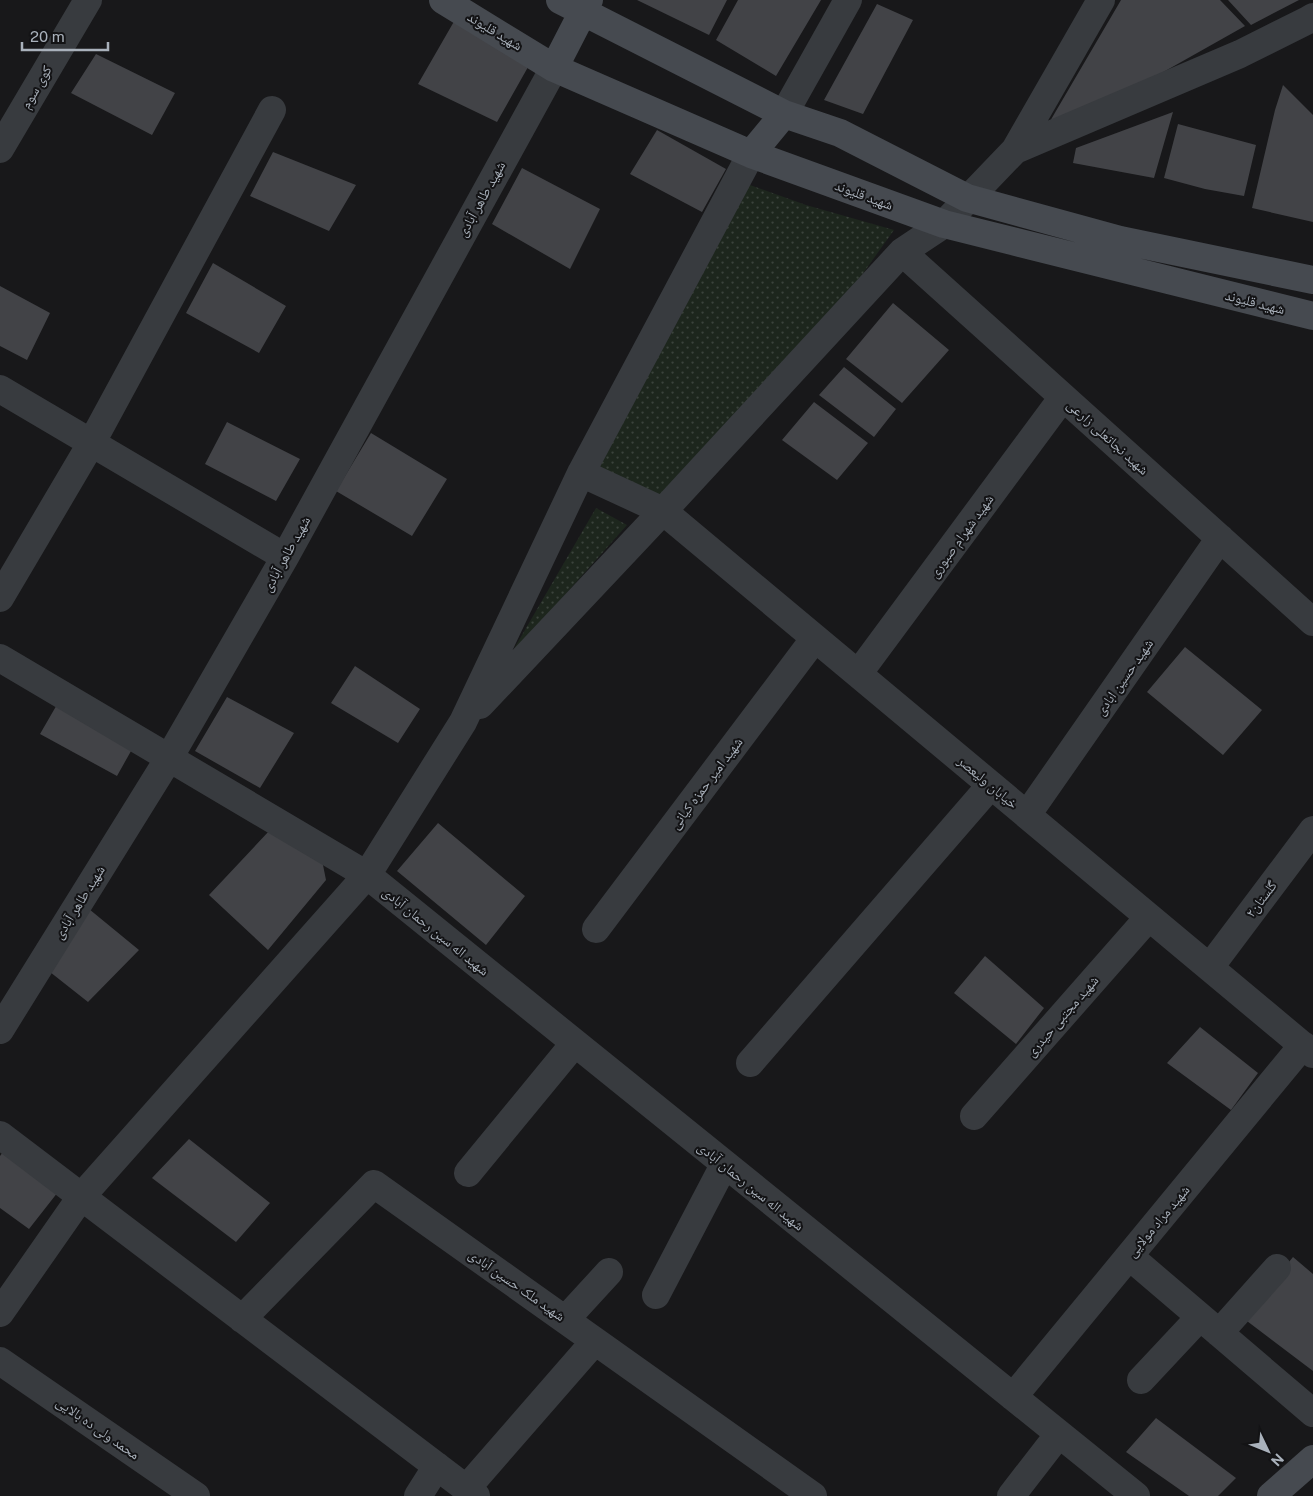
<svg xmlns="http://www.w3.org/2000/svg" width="1313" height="1496" viewBox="0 0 1313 1496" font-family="'Public Sans','Noto Naskh Arabic',sans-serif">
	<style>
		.grass { fill: url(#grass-dots) }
		.building { fill: #424347 }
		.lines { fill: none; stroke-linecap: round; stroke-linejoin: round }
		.street { stroke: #383b3f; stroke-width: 28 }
		.secondary { stroke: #464a50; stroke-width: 28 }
		.labels { text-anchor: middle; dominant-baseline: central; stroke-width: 4; stroke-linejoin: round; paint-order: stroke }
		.street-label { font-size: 14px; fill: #a9b1bb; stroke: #131315 }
	</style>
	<defs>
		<pattern id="grass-dots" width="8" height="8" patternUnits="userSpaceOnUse" patternTransform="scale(1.25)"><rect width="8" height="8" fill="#1d261d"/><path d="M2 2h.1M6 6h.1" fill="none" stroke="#3b433c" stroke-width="1.8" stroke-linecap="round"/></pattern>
	</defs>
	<rect width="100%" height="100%" fill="#18181a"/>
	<path class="grass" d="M747,184L806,205L894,230L854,286L660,496L595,466Z
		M596,508L627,525L508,659Z"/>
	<path class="building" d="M637,0H727L709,35Z
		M738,0H821L776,76L716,40Z
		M1121,0H1220L1245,26L1151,79L1046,128Z
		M1228,0H1299L1251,25Z
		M877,4L913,20L863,114L824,100Z
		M456,18L532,60L497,122L418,84Z
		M96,54L175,93L152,135L71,93Z
		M1283,85L1313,115V222L1252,208L1275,110Z
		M1173,112L1154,178L1073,163L1076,148Z
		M1178,124L1256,145L1244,196L1205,189L1164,178Z
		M657,130L726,169L702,212L630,174Z
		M273,152L356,185L329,231L250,196Z
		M522,168L600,209L570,269L492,224Z
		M213,263L286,306L259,353L186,313Z
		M0,286L50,313L27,360L0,346Z
		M893,303L949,350L902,403L846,359Z
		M844,367L896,409L874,437L819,395Z
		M814,402L868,443L837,480L782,440Z
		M227,422L300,459L276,501L205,464Z
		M371,433L447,479L412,536L336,491Z
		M1185,647L1262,710L1223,755L1147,692Z
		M355,666L420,709L398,743L331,703Z
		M66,689L140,735L117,776L40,734Z
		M227,697L294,733L260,788L195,751Z
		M438,823L525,896L486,945L397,871Z
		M270,830L322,860L326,880L268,950L209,895Z
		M89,909L139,950L88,1002L50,972Z
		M985,956L1044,1008L1016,1044L954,993Z
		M1200,1027L1258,1073L1231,1110L1167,1063Z
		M189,1139L270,1203L236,1242L152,1178Z
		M3,1152L58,1192L29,1229L0,1208V1156Z
		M1293,1257L1313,1274V1371L1243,1318Z
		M1156,1418L1236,1478L1218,1496H1189L1126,1452Z"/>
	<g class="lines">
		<path class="street" d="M784,114L848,0
			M0,149L88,0
			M1015,150L1101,0
			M902,252L1313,622
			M0,389L285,557
			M581,473L663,511L1313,1054
			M0,598L92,442L272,110
			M0,658L367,875L1136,1496
			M858,674L1063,397
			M480,705L663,511L902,252L944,224L1015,150L1240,54L1308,20L1313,17
			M1027,815L1220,538
			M596,929L815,638
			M1210,967L1313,830
			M0,1030L169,758L285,557L554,68
			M750,1063L991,785
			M974,1116L1149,917
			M0,1135L476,1496
			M468,1173L574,1044
			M1129,1256L1313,1413
			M656,1295L724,1165
			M0,1313L81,1197L367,875L463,722L581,473L751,154
			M242,1319L374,1184L813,1496
			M565,1320L609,1272
			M1219,1333L1277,1268
			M0,1361L196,1496
			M1141,1380L1200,1317
			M1013,1397L1303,1045
			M466,1489L595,1341
			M418,1496L437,1466
			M1011,1496L1059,1434"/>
		<path class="secondary" d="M443,0L554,68L751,154L944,224L1313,316
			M560,0L784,114L840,133L967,198L1120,240L1313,280
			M554,68L589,0
			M751,154L784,114
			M1271,1496L1313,1459"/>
	</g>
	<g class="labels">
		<g class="street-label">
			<text transform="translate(495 31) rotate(31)">شهید قلیوند</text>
			<text transform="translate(36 87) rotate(-60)">کوی سوم</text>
			<text transform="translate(864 195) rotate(20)">شهید قلیوند</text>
			<text transform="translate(481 199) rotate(-61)">شهید طاهر آبادی</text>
			<text transform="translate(1255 302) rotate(14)">شهید قلیوند</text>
			<text transform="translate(1108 437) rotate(42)">شهید نجاتعلی زارعی</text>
			<text transform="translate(961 536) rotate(-54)">شهید شهرام صبوری</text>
			<text transform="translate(286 554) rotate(-61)">شهید طاهر آبادی</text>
			<text transform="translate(1124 677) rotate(-55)">شهید حسین ابادی</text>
			<text transform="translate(988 782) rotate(40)">خیابان ولیعصر</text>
			<text transform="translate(706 783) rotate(-53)">شهید امیر حمزه کیانی</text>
			<text transform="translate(1261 899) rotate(-53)">گلستان۲</text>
			<text transform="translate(79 902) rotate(-58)">شهید طاهر آبادی</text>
			<text transform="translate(436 931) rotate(39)">شهید اله سین رحمان آبادی</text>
			<text transform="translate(1062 1016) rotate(-49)">شهید مجتبی حیدری</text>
			<text transform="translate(751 1186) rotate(39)">شهید اله سین رحمان آبادی</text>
			<text transform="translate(1158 1221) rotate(-50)">شهید مراد مولایی</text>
			<text transform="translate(517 1285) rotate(35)">شهید ملک حسین آبادی</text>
			<text transform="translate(98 1428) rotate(35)">محمد ولی ده بالایی</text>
		</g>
	</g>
	<g transform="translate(1268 1451) rotate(133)" stroke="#131315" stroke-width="4" paint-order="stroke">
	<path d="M0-4L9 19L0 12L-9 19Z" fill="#a9b1bb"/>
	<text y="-8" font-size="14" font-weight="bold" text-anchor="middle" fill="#a9b1bb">N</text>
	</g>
	<path d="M22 42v8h86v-8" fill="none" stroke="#a9b1bb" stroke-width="2.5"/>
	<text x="30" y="42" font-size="15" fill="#a9b1bb" stroke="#131315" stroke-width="4" paint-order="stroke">20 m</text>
</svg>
